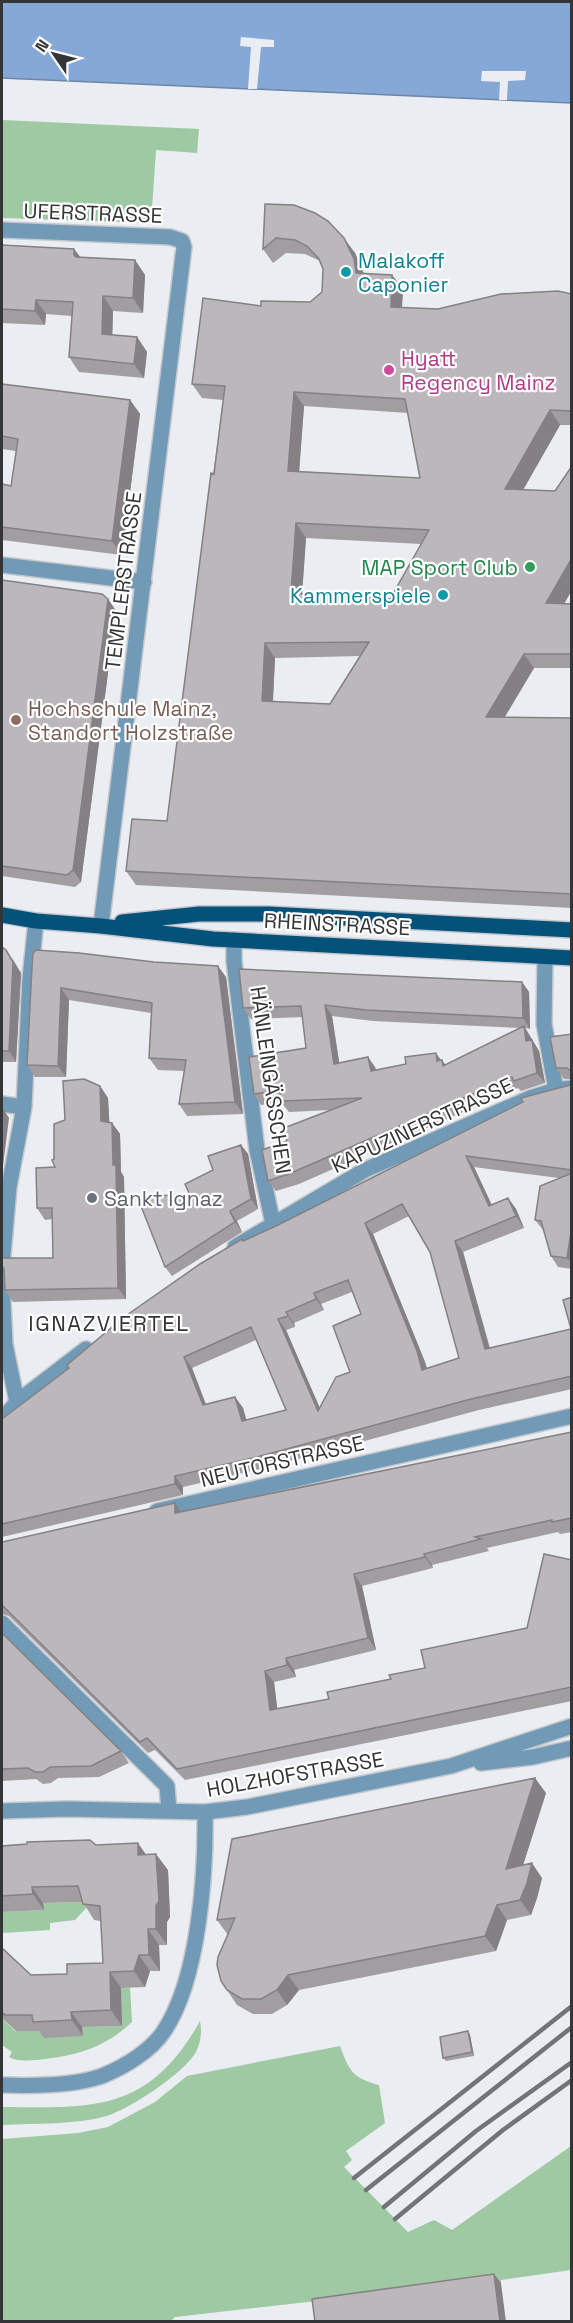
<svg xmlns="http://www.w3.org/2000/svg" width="573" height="2323" viewBox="0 0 573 2323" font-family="'Space Grotesk',sans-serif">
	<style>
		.green { fill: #9ec9a2 }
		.water { fill: #86a8d6; stroke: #6d86a6; stroke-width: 1.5 }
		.pier { fill: #eaedf2 }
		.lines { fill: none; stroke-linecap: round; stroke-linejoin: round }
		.minor-casing { stroke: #c6c8cd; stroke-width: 18 }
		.major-casing { stroke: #c6c8cd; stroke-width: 18 }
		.minor { stroke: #719ab6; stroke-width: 15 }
		.major { stroke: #045279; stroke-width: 15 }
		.rail { stroke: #727477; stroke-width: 4.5 }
		.wall { fill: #a29da1; fill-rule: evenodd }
		.shaded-wall { fill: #848083 }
		.building { fill: #bcb7bb; stroke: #848083; stroke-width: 1.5; fill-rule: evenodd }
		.culture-dot { fill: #0f9aa8; stroke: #fff; stroke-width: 2 }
		.hotel-dot { fill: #d1479c; stroke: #fff; stroke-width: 2 }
		.leisure-dot { fill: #2e9e5b; stroke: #fff; stroke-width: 2 }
		.education-dot { fill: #8d6e63; stroke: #fff; stroke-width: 2 }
		.worship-dot { fill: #6b7280; stroke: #fff; stroke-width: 2 }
		.labels { text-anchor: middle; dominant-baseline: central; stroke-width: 4.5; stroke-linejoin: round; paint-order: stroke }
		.street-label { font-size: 21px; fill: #343537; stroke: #fff }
		.culture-label { font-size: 21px; fill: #0d838f; stroke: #fff; text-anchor: start }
		.hotel-label { font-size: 21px; fill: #b23c85; stroke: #fff; text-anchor: start }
		.leisure-label { font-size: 21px; fill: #27864d; stroke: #fff; text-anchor: end }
		.education-label { font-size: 21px; fill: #785e54; stroke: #fff; text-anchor: start }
		.worship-label { font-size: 21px; fill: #5b616d; stroke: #fff; text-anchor: start }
		.neighbourhood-label { font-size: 22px; letter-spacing: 1.5px; fill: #343537; stroke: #fff }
	</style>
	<rect width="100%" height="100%" fill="#eaedf2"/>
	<path class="green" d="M2,120L199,129L197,153L156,150L151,223L2,218Z
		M83,1902L88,1906L75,1920L50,1923V1930L2,1933V1912L43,1910V1903Z
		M121,1985L125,1988H130L132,2022C103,2049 75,2056 37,2060C28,2060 17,2062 9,2057L12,2052L2,2045V2018L15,2031H44L83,2036L82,2027L122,2026Z
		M200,2021C202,2032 201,2042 196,2052C183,2074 131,2108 107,2116C74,2125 36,2123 2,2125V2107C95,2108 149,2112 200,2021Z
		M340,2046C349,2070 352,2078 379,2085L385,2123L346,2151L352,2160L344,2167L408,2232L434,2220L452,2230L571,2146V2270L501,2280V2283L317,2301L175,2317L171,2321L2,2322V2139L78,2133L108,2127L155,2102L187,2076Z"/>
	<path class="water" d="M2,2H571V103L2,78Z"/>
	<path class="pier" d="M241,37L274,40V47H261L257,89H248L251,47L240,46Z
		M482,71H526L525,80L508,81L507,100H499L500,82L481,81Z"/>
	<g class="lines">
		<defs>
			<path id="minor" d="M2,230L170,237L182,241L184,247L101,926
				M2,565L144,582
				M234,940V961L257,1150L273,1224
				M545,957L544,1024L556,1090
				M2,1104L24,1107
				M235,1247L365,1170L530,1098L556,1090L572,1088
				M2,1266L9,1187L24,1107L30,978L36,921
				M2,1281L5,1344L17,1402
				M2,1420L17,1402L86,1349
				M157,1511L572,1416
				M2,1623L167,1786L169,1811
				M481,1763L533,1757L572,1748
				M2,1811L67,1809L205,1812L247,1807L451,1766L572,1726
				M2,2085C31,2086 74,2086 102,2076C124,2067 151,2051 164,2031C199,1979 206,1873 205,1812"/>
			<path id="major" d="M2,915L36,921L101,926L213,939L572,958
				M122,922L199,914H269L572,930"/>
		</defs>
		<use href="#minor" class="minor-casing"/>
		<use href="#major" class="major-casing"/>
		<use href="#minor" class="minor"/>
		<use href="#major" class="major"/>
		<path class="rail" d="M354,2178L572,2006
			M366,2190L572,2027
			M384,2207L476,2131L572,2062
			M395,2219L503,2130L572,2080"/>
	</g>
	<path class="wall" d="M265,204L355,253L364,274L392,275L403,289L402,308L438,309L572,294V425H560L523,490L572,590L564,604H572V668H534L505,717L572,718V908L136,885L126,871L167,821L223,400L202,398L192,384L261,306L310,302L322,292L323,269L322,264L318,260L305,254L286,253L273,263L263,249ZM304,406L408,413L420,478L299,472ZM306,538L421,544L390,599L302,594ZM360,656L330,704L273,702L275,658Z
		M2,245L74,249L80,257L135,260L145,275L143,313L113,311L112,335L137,337L147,352L144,378L79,372L69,357L72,316L46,314L45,325L2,323Z
		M2,384L130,400L140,414L122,555L2,540V484L11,486L16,451L2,449Z
		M2,580L108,599L116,611L81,882L75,887L2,876Z
		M2,947L14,961L21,973L16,1062H2Z
		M32,967L226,977L243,1114L187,1116L179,1104L184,1071L158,1070L149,1058L151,1013L69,1000L66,1077H35L27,1065Z
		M522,982L529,992L530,1029L525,1028L539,1051L545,1083L521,1091L518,1088L299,1184L276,1191L268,1181L287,1141L330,1110L289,1112L281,1102L261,1105L254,1094L306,1048L303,1017L251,1019L243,1008ZM332,1016L373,1021L520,1028L445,1065L442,1060L376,1070L375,1067L339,1062Z
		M572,1034V1079H564L556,1068Z
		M572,1080V1269L558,1267L551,1256L544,1231L535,1220L559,1178L474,1167L492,1205L508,1198L516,1209L524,1228L463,1252L490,1348L571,1329L572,1297V1389L479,1410L265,1468L183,1487V1495L2,1537V1419L244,1241L570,1085ZM409,1216L430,1252L459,1358L427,1368L425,1362L373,1234ZM352,1292L361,1314L350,1372L319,1408L286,1330L295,1327L294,1323L324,1310L321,1304ZM256,1340L286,1410L246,1420L243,1408L235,1397L206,1404L192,1368Z
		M100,1086L108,1098L109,1122L112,1123L120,1134L121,1172L124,1177L126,1299L13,1302L5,1290L53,1258L52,1219L45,1220L37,1208L55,1167L54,1159Z
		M241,1145L248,1154L258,1209L237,1221L242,1232L172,1276L165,1267L190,1195L213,1170Z
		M572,1432V1532L560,1534L558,1532L487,1548L489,1551L432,1565L433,1568L362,1586L376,1650L294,1670L296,1677L274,1682L277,1709L329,1699L425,1668L527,1628L572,1560V1701L185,1780L155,1750L148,1753L9,1616L2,1614V1542L181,1512Z
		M2,1633L121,1751L129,1763L99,1777L58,1778L51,1783L43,1784L36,1779L2,1781Z
		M546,1793L523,1865L542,1878L537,1898L531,1915L507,1920L496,1951L299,1990L287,2005L272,2014H253L237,2005L221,1981L228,1935L217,1920Z
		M96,1845L146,1855L168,1870L170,1917L167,1922V1945H159L160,1971H150L145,1987L121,1988L122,2026L82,2027L83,2036L44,2038L39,2031H16L2,2018V1948L31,1975L67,1974L103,1963L101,1921L94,1920L83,1902L43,1903L44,1910L2,1912V1846Z
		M470,2035L474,2056L446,2061L443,2058Z"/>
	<path class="shaded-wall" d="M344,238L355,253L364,274L356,273Z
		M74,249L85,263L74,255Z
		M135,260L145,275L143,313L133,298Z
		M392,275L403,289L401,321L391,307Z
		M103,296L113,311L112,348L102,334Z
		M36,300L46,314L45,325L35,311Z
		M137,337L147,352L144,378L134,364Z
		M294,392L304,406L298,486L288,471Z
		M130,400L140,414L122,555L112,541Z
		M550,410L560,425L515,504L505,489Z
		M296,523L306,538L301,608L291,593Z
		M572,558V590L556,617L546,603Z
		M108,599L116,611L81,882L73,870Z
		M265,643L275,658L272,716L262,701Z
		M524,654L534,668L496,731L486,717Z
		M6,950L21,973L16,1062L9,1051Z
		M218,966L226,977L243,1114L235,1102Z
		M522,982L529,992L530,1029L523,1018Z
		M61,988L69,1000L66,1077L58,1066Z
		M325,1005L332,1016L341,1074L334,1064Z
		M524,1026L539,1051L545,1083L537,1073L526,1041Z
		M436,1053L443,1063L442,1060L449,1070L437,1061Z
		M368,1057L375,1067L379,1081L371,1071Z
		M100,1086L108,1098L110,1132L101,1121Z
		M2,1107L9,1118L2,1174Z
		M112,1123L120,1134L121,1172L124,1177L126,1299L118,1288Z
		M241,1145L248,1154L258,1209L251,1199Z
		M466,1156L474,1167L497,1217L489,1206Z
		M508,1198L516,1209L524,1228L516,1216Z
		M230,1211L237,1221L242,1232L235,1222Z
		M365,1223L373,1234L425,1362L430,1381L422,1370Z
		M572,1225V1264L567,1258Z
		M455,1241L463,1252L493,1361L485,1349Z
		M314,1293L321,1304L324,1310L316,1299Z
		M286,1312L294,1323L295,1327L288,1316Z
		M278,1319L286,1330L326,1422L318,1411Z
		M184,1357L192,1368L210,1416L203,1405Z
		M235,1397L243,1408L250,1432L242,1421Z
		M175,1476L183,1487V1495L175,1484Z
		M175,1503L183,1515L175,1513Z
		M424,1554L432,1565L433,1568L425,1557Z
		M354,1574L362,1586L376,1650L368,1638Z
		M286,1658L294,1670L296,1677L287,1665Z
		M265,1671L274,1682L279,1722L270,1710Z
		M535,1778L546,1793L517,1884L506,1869Z
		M138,1843L149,1859L138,1855Z
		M156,1854L168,1870L170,1917L167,1922V1945L156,1929Z
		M532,1863L542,1878L537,1898L531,1915L520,1900Z
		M32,1887L43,1903L44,1910L33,1894Z
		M497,1905L507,1920L496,1951L485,1936Z
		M148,1929L159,1945L160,1971L149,1955Z
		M139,1955L150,1971L145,1987L134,1971Z
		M110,1972L121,1988L122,2026L111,2010Z
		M288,1975L299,1990L287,2005L277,1990Z
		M71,2012L82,2027L83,2036L72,2020Z
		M468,2031L470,2035L474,2056L472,2052Z
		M494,2274L501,2283L506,2322H500Z"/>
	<path class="building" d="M265,204L294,205L315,213L328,221L344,238L354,259L356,273L392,275L391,307L438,309L501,294L558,291L572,294V411L550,410L505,489L555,491L572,466V558L546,603L572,604V654H524L486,717L572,718V894L126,871L132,819L167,821L211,473L214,474L225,386L192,384L203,298L261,306V301L310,302L322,292L323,269L319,259L307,246L295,240L276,238L263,249ZM294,392L405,399L420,478L288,471ZM296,523L429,530L390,599L291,593ZM369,642L330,704L262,701L265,643Z
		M2,245L74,249V255L76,257L135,260L133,298L103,296L102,334L137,337L134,364L69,357L73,302L36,300L35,311L2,309Z
		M2,384L130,400L112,541L2,527V484L11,486L18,439L2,436Z
		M2,580L102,594L108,599L73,870L67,875L2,866Z
		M2,947L6,950L13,962L9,1051H2Z
		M36,950L79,953L154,962L218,966L235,1102L179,1104L186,1060L149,1058L152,1003L61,988L58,1066L27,1065L32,967L33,953Z
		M239,969L522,982L523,1018L366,1010L325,1005L334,1064L368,1057L371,1071L406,1064L405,1057L436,1053L437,1061L442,1060L443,1066L524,1026L526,1041L532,1040L537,1073L514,1081L512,1077L291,1173L268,1181L262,1150L287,1141L284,1128L362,1098L281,1101L280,1090L254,1094L249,1057L306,1048L301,1006L243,1008Z
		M572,1034V1072L567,1068H556L550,1037Z
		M84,1079L100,1086L101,1121L112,1123L113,1165H116L118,1288L5,1290L4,1269L2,1265V1258H53L52,1208H37L36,1168L55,1167L52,1160L54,1159V1124L65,1120L63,1081Z
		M572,1080V1170L466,1156L489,1206L508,1198L516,1216L455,1241L485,1349L571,1329L563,1300L572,1297V1376L471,1399L257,1457L175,1476V1484L2,1524V1419L69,1368L67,1365L124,1317L200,1264L242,1239L243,1241L276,1226L523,1102L521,1098L570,1085ZM402,1204L430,1252L459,1358L422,1370L417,1351L365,1223ZM348,1280L361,1314L333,1326L350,1372L336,1377L318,1411L278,1319L288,1316L286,1312L316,1299L314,1293ZM251,1327L286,1410L242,1421L235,1397L203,1405L184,1357Z
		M241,1145L251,1199L230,1211L235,1222L165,1267L137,1196L190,1195L185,1184L213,1170L208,1156Z
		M572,1173V1225L567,1258L551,1256L541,1221L535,1220L540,1186Z
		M572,1432V1518L552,1522V1520L475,1537L481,1539L424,1554L425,1557L354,1574L368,1638L286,1658L287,1665L265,1671L270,1710L329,1699L327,1692L391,1679L389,1675L425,1668L421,1650L527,1628L544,1554L572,1560V1687L177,1769L147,1738L140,1742L2,1605V1542L175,1503V1513Z
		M2,1633L121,1751L91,1766L50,1767L43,1772H35L28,1768L2,1769Z
		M535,1778L506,1869L532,1863L527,1883L520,1900L497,1905L485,1936L288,1975L277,1990L261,1999H242L227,1990L221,1981L217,1965L218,1957L235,1918L217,1920L232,1839Z
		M90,1840L96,1845L138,1843V1855L156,1854L159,1901L156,1906V1929H148L149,1955H139L134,1971L110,1972L111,2010L71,2012L72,2020L33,2022L32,2015H5L2,2012V1948L31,1975L67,1974V1964L103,1963L100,1906L83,1904L78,1886L32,1887L33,1894L2,1896V1846L27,1844V1842Z
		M468,2031L472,2052L443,2058L440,2037Z
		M494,2274L500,2322H315L312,2299Z"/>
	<g class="culture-dot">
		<circle cx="346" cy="272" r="6"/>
		<circle cx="443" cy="595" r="6"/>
	</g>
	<circle class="hotel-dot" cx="389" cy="370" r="6"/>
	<circle class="leisure-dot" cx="530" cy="567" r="6"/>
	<circle class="education-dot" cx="16" cy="720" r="6"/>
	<circle class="worship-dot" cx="92" cy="1198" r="6"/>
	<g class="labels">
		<g class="street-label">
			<text transform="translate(93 213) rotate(2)">UFERSTRASSE</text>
			<text transform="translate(123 581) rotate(-83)">TEMPLERSTRASSE</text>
			<text transform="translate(337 924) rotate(3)">RHEINSTRASSE</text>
			<text transform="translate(271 1080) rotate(82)">HÄNLEINGÄSSCHEN</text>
			<text transform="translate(422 1125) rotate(-25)">KAPUZINERSTRASSE</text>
			<text transform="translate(282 1461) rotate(-13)">NEUTORSTRASSE</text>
			<text transform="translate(295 1774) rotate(-10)">HOLZHOFSTRASSE</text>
		</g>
		<g class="culture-label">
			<text x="358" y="260">Malakoff<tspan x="358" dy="24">Caponier</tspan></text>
			<text x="431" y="595" text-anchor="end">Kammerspiele</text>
		</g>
		<g class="hotel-label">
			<text x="401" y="358">Hyatt<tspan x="401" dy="24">Regency Mainz</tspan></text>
		</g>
		<g class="leisure-label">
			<text x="518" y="567">MAP Sport Club</text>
		</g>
		<g class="education-label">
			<text x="28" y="708">Hochschule Mainz,<tspan x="28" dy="24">Standort Holzstraße</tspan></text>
		</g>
		<g class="worship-label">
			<text x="104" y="1198">Sankt Ignaz</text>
		</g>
		<g class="neighbourhood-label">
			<text x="109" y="1323">IGNAZVIERTEL</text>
		</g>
	</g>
	<rect width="573" height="2323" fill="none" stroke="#343537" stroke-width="6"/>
	<g transform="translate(54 54) rotate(305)" stroke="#ffffff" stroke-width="4.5" paint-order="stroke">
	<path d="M0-4.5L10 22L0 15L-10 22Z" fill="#343537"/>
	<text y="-9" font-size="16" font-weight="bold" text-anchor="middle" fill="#343537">N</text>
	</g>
</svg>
